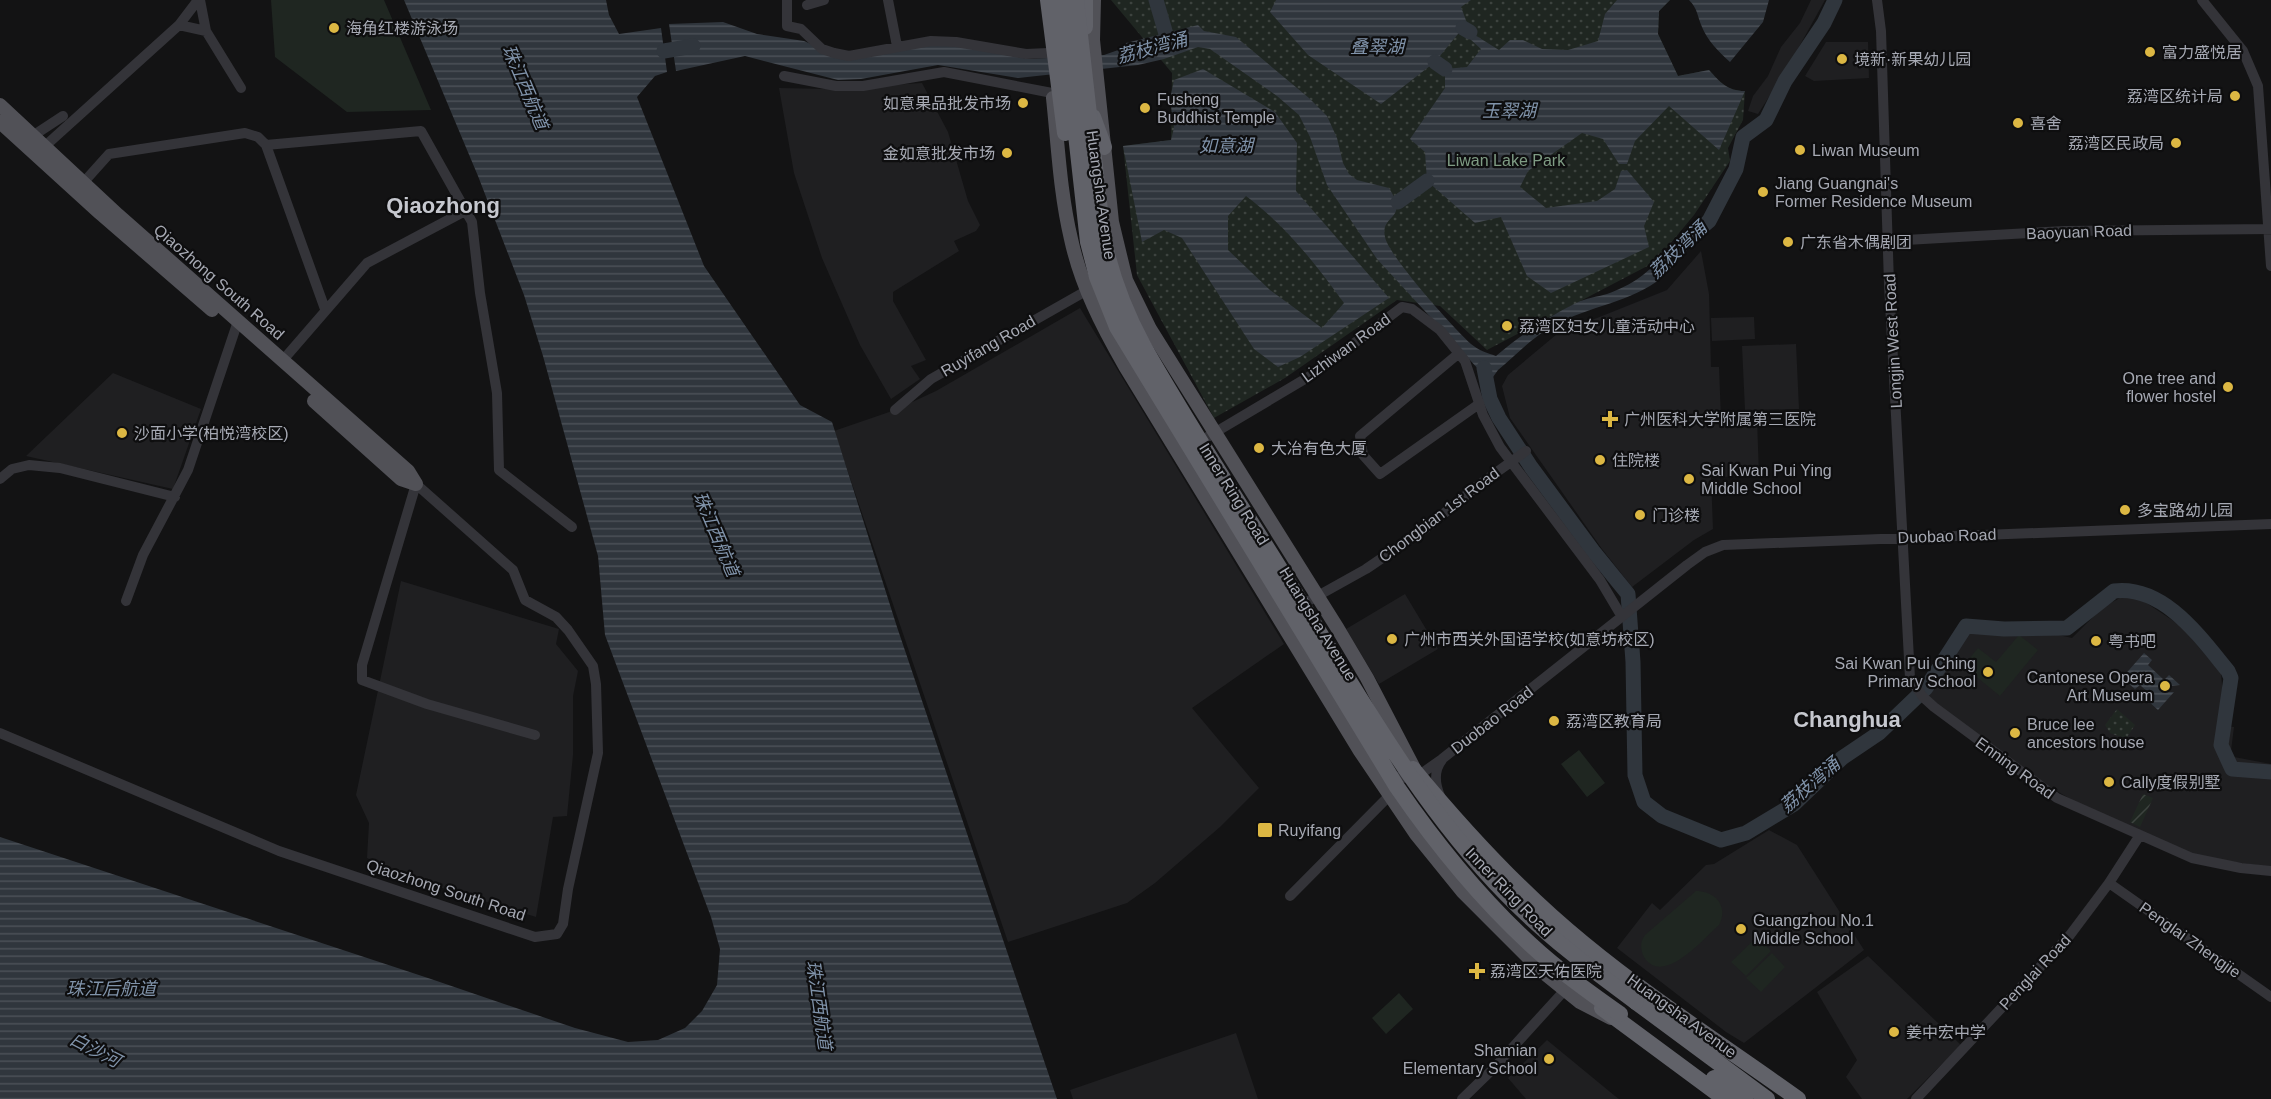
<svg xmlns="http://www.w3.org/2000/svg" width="2271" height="1099" viewBox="0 0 2271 1099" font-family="Helvetica,'Noto Sans SC',sans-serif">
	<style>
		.built { fill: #1f1f21 }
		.grass { fill: #1f2621 }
		.park { fill: url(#park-dots) }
		.garden { fill: url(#garden-furrows) }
		.water { fill: url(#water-rules); fill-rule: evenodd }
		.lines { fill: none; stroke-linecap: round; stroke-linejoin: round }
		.river { stroke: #30363d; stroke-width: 15 }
		.minor { stroke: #343439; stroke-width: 10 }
		.major { stroke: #515157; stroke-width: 14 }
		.highway { stroke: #616269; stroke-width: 16 }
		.highway-bridge { stroke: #616269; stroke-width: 16 }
		.poi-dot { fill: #dcb743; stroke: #0e0e0f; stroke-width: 2 }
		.labels { text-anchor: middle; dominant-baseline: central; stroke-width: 4.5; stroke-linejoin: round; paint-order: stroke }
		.poi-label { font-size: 16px; fill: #a6a9b3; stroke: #0e0e0f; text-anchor: start }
		.park-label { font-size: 16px; fill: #7f9c84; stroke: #0e0e0f }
		.street-label { font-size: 16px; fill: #a6a9b3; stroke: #0e0e0f }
		.water-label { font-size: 18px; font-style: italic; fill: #8093aa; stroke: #0e0e0f }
		.district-label { font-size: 22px; font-weight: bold; fill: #c6c8cf; stroke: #0e0e0f }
	</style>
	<defs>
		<pattern id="park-dots" width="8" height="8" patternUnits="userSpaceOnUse" patternTransform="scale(1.5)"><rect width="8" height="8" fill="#1f2621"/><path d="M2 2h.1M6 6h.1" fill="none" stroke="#3d433f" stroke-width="1.8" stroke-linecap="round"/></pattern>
		<pattern id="garden-furrows" width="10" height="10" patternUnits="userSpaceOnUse" patternTransform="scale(1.5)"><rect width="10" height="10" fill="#1f2621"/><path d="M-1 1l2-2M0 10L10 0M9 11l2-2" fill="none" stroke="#3d433f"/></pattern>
		<pattern id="water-rules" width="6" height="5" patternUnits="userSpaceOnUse" patternTransform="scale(1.5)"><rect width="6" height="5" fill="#30363d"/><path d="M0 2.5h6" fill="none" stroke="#4b5057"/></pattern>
	</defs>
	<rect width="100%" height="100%" fill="#131314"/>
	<path class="built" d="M1811,0H1825L1785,72L1758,114L1748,111L1753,96L1768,76L1781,47L1800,23Z
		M1826,42H1868L1869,78L1814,81L1805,76Z
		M922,83L948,132L968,201L980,225L976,231L954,241L959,251L893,292V301L926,360L911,366L920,379L891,399L860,345L822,258L794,173L779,88L829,89Z
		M1701,251L1709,294L1711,367H1719L1721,419L1757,418L1759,476L1711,477L1713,529L1694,540L1632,587L1602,549L1510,418L1502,386L1508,375L1557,334L1667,290Z
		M1080,308L1284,644L1192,708L1259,788L1220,827L1155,883L1127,903L1008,942L834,431L895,410L936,391Z
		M1754,317L1755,339L1712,341L1711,318Z
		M1796,344L1799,409L1745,410L1742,346Z
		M113,373L201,409L173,489L26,456Z
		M401,581L559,629L556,644L578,671L573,696V755L567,816L553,817L536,917L410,878L367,858L369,823L356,795Z
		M1405,594L1438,649L1379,684L1346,629Z
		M2120,598H2139L2181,626L2221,673L2223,696L2217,725L2234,727L2231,751L2234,757L2271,764V867L2199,857L2074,801L2048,786L1926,696L1968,630L2041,631L2072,638L2103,607Z
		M1769,830L1797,845L1864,950L1744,1043L1726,1032L1617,948L1652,903L1660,910L1706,865L1714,864Z
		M1868,956L1961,1045L1907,1099H1862L1846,1077L1857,1060L1817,992Z
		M1236,1033L1258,1099H1073L1070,1090Z
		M1547,1040L1615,1096L1619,1099H1526L1508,1078Z"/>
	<path class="grass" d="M271,0H384L431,110L347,112L275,57Z
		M2019,635L2038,650L2000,696L1963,666L1978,648L1996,662Z
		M1579,750L1605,783L1587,797L1561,764Z
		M1696,891C1715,891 1729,906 1719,925C1703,939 1663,987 1644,957C1640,949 1640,942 1645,935Z
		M1757,937L1771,951L1746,976L1731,962Z
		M1772,953L1785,967L1761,992L1746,978Z
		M1399,993L1413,1009L1386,1034L1372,1018Z"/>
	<path class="park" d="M1111,0H1670L1659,11L1658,34L1678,76L1709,70C1720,82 1727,91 1745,91L1743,120L1728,148L1730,161L1694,215L1655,262L1487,350L1440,306L1397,300L1285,378L1214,418L1137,275L1123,146L1171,140L1172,73Z
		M2117,709L2135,725L2126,739L2110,733L2105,725Z"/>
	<path class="garden" d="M2143,794L2153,798L2140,827L2130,822Z"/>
	<path class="water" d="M404,0H606L609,15L619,34L661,28L667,72L655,76L637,97L704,266L800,405L832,422L897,627L1057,1099H0V837L431,979L575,1028L628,1042L658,1040L685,1028L702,1011L717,985L720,949L711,917L605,635L598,556L543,356L524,295L478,176Z
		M1276,0H1471L1461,7L1467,23L1435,62L1381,104L1308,55L1270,12Z
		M1617,0H1670L1659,11L1658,34L1678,76L1709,70C1720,82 1727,91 1745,91L1719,150L1669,106L1635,141L1627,164H1619L1603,139L1582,133L1528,171L1520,187L1546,208L1597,201L1615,189L1621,171L1627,170L1654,202L1644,226L1649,247L1551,293L1527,276L1501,217L1475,223L1427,181L1425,152L1410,139L1445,88V69L1467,67L1481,49L1470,39V32L1499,50L1510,40H1523L1542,49L1568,50L1598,41L1605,14Z
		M1689,0H1769L1763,22L1730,62C1719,52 1707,40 1702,27C1697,16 1698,9 1689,0Z
		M723,22L757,34L804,41L822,49L849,56L931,41L1028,59L1104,55L1124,48L1126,43L1198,25L1204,31L1236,37L1309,98L1327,116L1337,138L1343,163L1349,174L1357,180L1389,188C1410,221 1380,213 1385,237C1388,255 1455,330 1471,344C1478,350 1487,353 1496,356C1520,336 1547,317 1576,303C1586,298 1597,297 1607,294C1641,282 1656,265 1679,238L1688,243C1679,257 1670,272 1656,282C1624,304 1582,308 1549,328C1531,339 1515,356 1498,370L1493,377L1480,376V371L1377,259L1327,185L1310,137L1299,115L1277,96L1210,49L1198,47L1164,59L1138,65L1018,78L938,65L861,79L838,80L745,56L676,71L669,24Z
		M1203,69L1275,112L1297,143L1296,191L1389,298L1300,357L1278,367L1254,349L1182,238L1164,230L1142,242L1123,146L1171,140L1174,128L1170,99L1174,80ZM1246,196C1287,227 1314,262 1344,303L1322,328L1270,290L1228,250V216Z
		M2144,653L2152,660L2148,665L2164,680L2169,675L2180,685L2162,687V692H2174L2158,710L2148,701L2152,696L2140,685L2135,689L2122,678Z"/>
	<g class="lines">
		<path class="river" d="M1156,0L1168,41
			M1463,28L1470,32
			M664,51L693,46
			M1435,62L1445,69
			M1398,202L1427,181
			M1673,255L1685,241L1709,221L1736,169L1743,137L1766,120L1785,81L1824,23L1835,0
			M1484,368L1490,399L1499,418L1531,467L1593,551L1628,594L1633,662L1635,775L1644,802L1662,816L1721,840L1746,833L1794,804L1842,758L1879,733L1926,688L1966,626L2004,629L2067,628L2114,591C2164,585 2200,637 2228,671L2231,678L2221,745L2232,769L2271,772"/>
		<path class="minor" d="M200,0L206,31
			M787,0V26L801,29L822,49L834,53L849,56L931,41L956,42L1026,54L1048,53
			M888,0L897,46
			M1877,0L1881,31L1889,284L1910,678L1923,697L1934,707L2057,798L2192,858L2241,868L2271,871
			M2202,0L2243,51L2258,86L2271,266
			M807,5L824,0
			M179,25L206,31L241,88
			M784,76L836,86H863L944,72L1052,93
			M28,139L63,116
			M266,145L421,131L472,222L480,293L497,393L499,470L572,527
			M44,147L179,25L198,0
			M83,183L109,154L245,133L258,137L266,145L325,309
			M1888,241L2065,231L2271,229
			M1458,354L1360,436L1363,455L1380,474L1479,404
			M283,360L367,263L465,211
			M895,410L931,379L1093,287
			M1204,439L1315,373L1402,307L1412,309L1440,330L1465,361L1483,415L1500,447L1600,580L1622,617
			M0,479L12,469L29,465L60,468L175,497
			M126,601L143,555L188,470L238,321
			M1305,603L1366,569L1425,529L1476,487L1526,451
			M0,733L279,851L535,937L557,934L563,924L568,889L598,753L596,684L593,666L568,630L556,617L525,600L513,570L416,484L362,665V680L427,704L535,735
			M1388,774L1401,778L1418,776L1442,759L1687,565L1705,552L1723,545L2271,524
			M1440,796C1435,784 1434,770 1442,760
			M2109,883L2271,997
			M1290,896L1389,796
			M1462,1099L1494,1068L1564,991
			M1916,1099L2070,935L2109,883L2140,835"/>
		<path class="major" d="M1094,0L1093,40L1112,222L1126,280L1150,329L1338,629L1367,678L1418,776
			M1053,98C1058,145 1060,193 1071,239C1081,285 1102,326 1125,366L1360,751L1416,834L1463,892L1543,972L1580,1002L1611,1018
			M0,105L118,215L408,471L416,484
			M0,122L100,213L212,310
			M314,401L401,479L416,484"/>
		<path class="highway" d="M1085,27V0
			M1093,117L1104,147
			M1413,769C1465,832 1521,893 1584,944C1652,1000 1727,1048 1798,1099
			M1636,1002L1767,1099
			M1602,1008L1725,1099
			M1714,1078L1745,1099"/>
		<path class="highway-bridge" d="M1048,0L1065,133
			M1061,0L1088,242L1097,277L1117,327L1397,787C1436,844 1479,897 1530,944C1558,970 1589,992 1620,1014
			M1076,0L1103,237C1111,275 1124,310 1143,345C1189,427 1242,507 1292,588C1358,694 1419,805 1507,895C1546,935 1591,969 1636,1002"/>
	</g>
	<g class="poi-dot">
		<circle cx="334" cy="28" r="6"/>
		<circle cx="2150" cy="52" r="6"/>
		<circle cx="1842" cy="59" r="6"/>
		<circle cx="2235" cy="96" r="6"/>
		<circle cx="1023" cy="103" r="6"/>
		<circle cx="1145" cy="108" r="6"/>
		<circle cx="2018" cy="123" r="6"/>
		<circle cx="2176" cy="143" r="6"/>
		<circle cx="1800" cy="150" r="6"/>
		<circle cx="1007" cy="153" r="6"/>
		<circle cx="1763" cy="192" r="6"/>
		<circle cx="1788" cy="242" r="6"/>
		<circle cx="1507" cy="326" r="6"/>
		<circle cx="2228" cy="387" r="6"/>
		<path d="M1607 410h6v6h6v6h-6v6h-6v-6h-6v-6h6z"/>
		<circle cx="122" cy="433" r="6"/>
		<circle cx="1259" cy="448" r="6"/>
		<circle cx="1600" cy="460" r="6"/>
		<circle cx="1689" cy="479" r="6"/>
		<circle cx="2125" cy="510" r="6"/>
		<circle cx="1640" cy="515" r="6"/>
		<circle cx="1392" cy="639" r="6"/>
		<circle cx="2096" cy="641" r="6"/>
		<circle cx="1988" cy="672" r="6"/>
		<circle cx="2165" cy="686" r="6"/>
		<circle cx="1554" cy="721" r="6"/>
		<circle cx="2015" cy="733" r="6"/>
		<circle cx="2109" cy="782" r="6"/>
		<rect x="1257" y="822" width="16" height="16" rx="3"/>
		<circle cx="1741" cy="929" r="6"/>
		<path d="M1474 962h6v6h6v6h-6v6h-6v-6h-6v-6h6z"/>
		<circle cx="1894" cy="1032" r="6"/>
		<circle cx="1549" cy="1059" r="6"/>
	</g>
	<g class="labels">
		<g class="poi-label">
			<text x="346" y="28">海角红楼游泳场</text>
			<text x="2162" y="52">富力盛悦居</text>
			<text x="1854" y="59">境新·新果幼儿园</text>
			<text x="2223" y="96" text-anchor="end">荔湾区统计局</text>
			<text x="1157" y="99">Fusheng<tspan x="1157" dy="18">Buddhist Temple</tspan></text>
			<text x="1011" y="103" text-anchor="end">如意果品批发市场</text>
			<text x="2030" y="123">喜舍</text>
			<text x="2164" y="143" text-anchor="end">荔湾区民政局</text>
			<text x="1812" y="150">Liwan Museum</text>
			<text x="995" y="153" text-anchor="end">金如意批发市场</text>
			<text x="1775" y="183">Jiang Guangnai's<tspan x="1775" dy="18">Former Residence Museum</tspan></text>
			<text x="1800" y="242">广东省木偶剧团</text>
			<text x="1519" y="326">荔湾区妇女儿童活动中心</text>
			<text x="2216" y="378" text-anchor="end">One tree and<tspan x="2216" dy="18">flower hostel</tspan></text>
			<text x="1624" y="419">广州医科大学附属第三医院</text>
			<text x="134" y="433">沙面小学(柏悦湾校区)</text>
			<text x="1271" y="448">大冶有色大厦</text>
			<text x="1612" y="460">住院楼</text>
			<text x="1701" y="470">Sai Kwan Pui Ying<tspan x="1701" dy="18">Middle School</tspan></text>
			<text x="2137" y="510">多宝路幼儿园</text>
			<text x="1652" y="515">门诊楼</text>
			<text x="1404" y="639">广州市西关外国语学校(如意坊校区)</text>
			<text x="2108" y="641">粤书吧</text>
			<text x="1976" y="663" text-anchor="end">Sai Kwan Pui Ching<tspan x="1976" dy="18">Primary School</tspan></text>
			<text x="2153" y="677" text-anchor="end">Cantonese Opera<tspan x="2153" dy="18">Art Museum</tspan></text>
			<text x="1566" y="721">荔湾区教育局</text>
			<text x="2027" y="724">Bruce lee<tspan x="2027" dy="18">ancestors house</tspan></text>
			<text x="2121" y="782">Cally度假别墅</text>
			<text x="1278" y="830">Ruyifang</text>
			<text x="1753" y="920">Guangzhou No.1<tspan x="1753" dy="18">Middle School</tspan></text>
			<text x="1490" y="971">荔湾区天佑医院</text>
			<text x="1906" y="1032">姜中宏中学</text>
			<text x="1537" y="1050" text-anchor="end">Shamian<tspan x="1537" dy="18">Elementary School</tspan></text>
		</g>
		<g class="park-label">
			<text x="1506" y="160">Liwan Lake Park</text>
		</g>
		<g class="street-label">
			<text transform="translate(1101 195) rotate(82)">Huangsha Avenue</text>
			<text transform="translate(2079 232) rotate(-2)">Baoyuan Road</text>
			<text transform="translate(219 282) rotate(41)">Qiaozhong South Road</text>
			<text transform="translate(1893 341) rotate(-93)">Longjin West Road</text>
			<text transform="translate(988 346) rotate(-30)">Ruyifang Road</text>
			<text transform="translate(1346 348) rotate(-36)">Lizhiwan Road</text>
			<text transform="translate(1234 494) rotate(58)">Inner Ring Road</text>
			<text transform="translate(1439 515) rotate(-37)">Chongbian 1st Road</text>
			<text transform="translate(1947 536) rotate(-2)">Duobao Road</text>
			<text transform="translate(1318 624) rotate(58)">Huangsha Avenue</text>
			<text transform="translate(1492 720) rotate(-38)">Duobao Road</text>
			<text transform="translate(2015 768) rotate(36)">Enning Road</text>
			<text transform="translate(446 890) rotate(18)">Qiaozhong South Road</text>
			<text transform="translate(1509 892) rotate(46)">Inner Ring Road</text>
			<text transform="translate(2190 940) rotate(35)">Penglai Zhengjie</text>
			<text transform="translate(2035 972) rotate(-47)">Penglai Road</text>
			<text transform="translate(1682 1016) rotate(36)">Huangsha Avenue</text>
		</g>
		<g class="water-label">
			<text x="1377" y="47">叠翠湖</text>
			<text transform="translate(1152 48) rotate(-15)">荔枝湾涌</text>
			<text transform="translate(525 87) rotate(67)">珠江西航道</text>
			<text x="1509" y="111">玉翠湖</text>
			<text x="1226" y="146">如意湖</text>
			<text transform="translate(1678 250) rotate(-44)">荔枝湾涌</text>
			<text transform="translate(716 534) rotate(67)">珠江西航道</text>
			<text transform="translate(1810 785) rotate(-41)">荔枝湾涌</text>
			<text x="111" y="989">珠江后航道</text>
			<text transform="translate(819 1005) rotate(82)">珠江西航道</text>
			<text transform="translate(95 1050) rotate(27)">白沙河</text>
		</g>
		<g class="district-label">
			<text x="443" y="205">Qiaozhong</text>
			<text x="1847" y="719">Changhua</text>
		</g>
	</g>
</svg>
